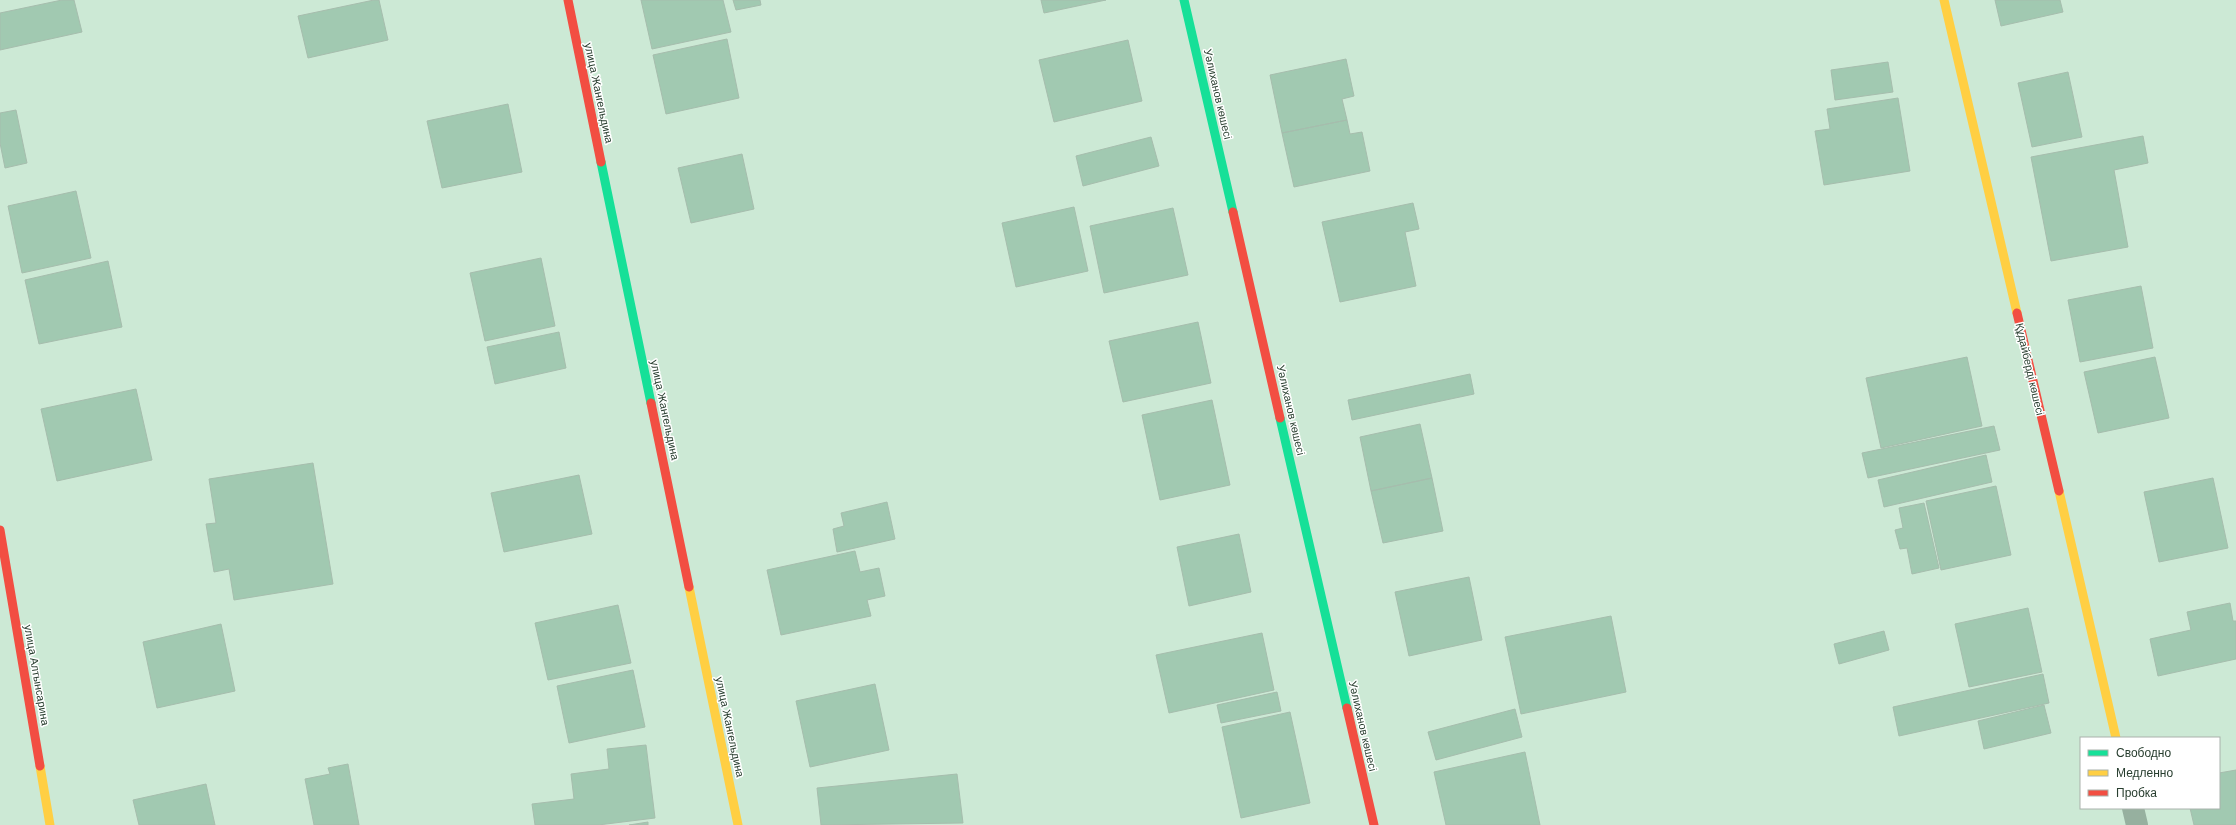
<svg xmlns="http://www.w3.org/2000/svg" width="2236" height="825" viewBox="0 0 2236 825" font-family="Arial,sans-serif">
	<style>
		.building { fill: #a1c9b1; stroke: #a6bdad }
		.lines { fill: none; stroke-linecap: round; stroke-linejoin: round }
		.street { stroke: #96b09f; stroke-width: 22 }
		.fast { stroke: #16e098; stroke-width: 9 }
		.slow { stroke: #ffcf43; stroke-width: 9 }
		.jam { stroke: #f24e42; stroke-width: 9 }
		.labels { text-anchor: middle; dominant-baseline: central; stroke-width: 3; stroke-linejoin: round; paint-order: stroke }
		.street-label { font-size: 11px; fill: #283e2f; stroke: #fff }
	</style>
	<rect width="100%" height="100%" fill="#cce9d5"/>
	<path class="building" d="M62,0H74L82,32L0,50V13Z
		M374,0H379L388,40L308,58L298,16Z
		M641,0H723L731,32L652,49Z
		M733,0H760L761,5L736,10Z
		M1041,0H1106L1044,13Z
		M1995,0H2060L2063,12L2001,26Z
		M727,39L739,98L666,114L653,55Z
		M1128,40L1142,101L1054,122L1039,60Z
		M1346,59L1354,96L1342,99L1347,120L1282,133L1270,75Z
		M1888,62L1893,92L1835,100L1831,70Z
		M2068,72L2082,137L2032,147L2018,83Z
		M1898,98L1910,171L1824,185L1815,131L1830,129L1827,109Z
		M508,104L522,172L442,188L427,121Z
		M16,110L27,163L5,168L0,143V113Z
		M1347,120L1350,134L1362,132L1370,171L1294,187L1282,133Z
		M2143,136L2148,163L2114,170L2128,247L2051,261L2031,157Z
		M1151,137L1159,166L1083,186L1076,156Z
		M742,154L754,209L691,223L678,168Z
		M76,191L91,258L22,273L8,206Z
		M1413,203L1419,229L1405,232L1416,286L1340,302L1322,222Z
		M1074,207L1088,271L1016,287L1002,223Z
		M1173,208L1188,275L1104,293L1090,226Z
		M541,258L555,326L485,341L470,273Z
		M108,261L122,327L39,344L25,280Z
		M2141,286L2153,348L2080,362L2068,300Z
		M1198,322L1211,383L1123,402L1109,341Z
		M559,332L566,368L495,384L487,347Z
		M1967,357L1982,426L1881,448L1866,378Z
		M2155,357L2169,418L2098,433L2084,372Z
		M1470,374L1474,394L1352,420L1348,400Z
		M136,389L152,460L57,481L41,409Z
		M1212,400L1230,485L1160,500L1142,415Z
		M1420,424L1432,478L1371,491L1360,437Z
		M1994,426L2000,450L1868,478L1862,453Z
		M1986,455L1992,482L1884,507L1878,480Z
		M313,463L333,584L234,600L229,569L214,572L206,524L216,523L209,479Z
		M579,475L592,534L504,552L491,493Z
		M1432,478L1443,531L1383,543L1371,491Z
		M2213,478L2228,548L2159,562L2144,492Z
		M1996,486L2011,555L1941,570L1926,501Z
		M887,502L895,539L837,552L833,529L844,526L841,513Z
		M1924,503L1939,568L1912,574L1907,548L1900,549L1895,530L1903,528L1899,508Z
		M1239,534L1251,592L1189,606L1177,547Z
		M855,551L860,572L879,568L885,596L867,600L871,616L781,635L767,570Z
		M1469,577L1482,640L1409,656L1395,592Z
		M2230,603L2233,621H2236V659L2158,676L2150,639L2191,630L2187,612Z
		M618,605L631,663L548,680L535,623Z
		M2028,608L2042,672L1969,687L1955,624Z
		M1611,616L1626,692L1521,714L1505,637Z
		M221,624L235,691L157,708L143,642Z
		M1884,631L1889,650L1839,664L1834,644Z
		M1262,633L1274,690L1169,713L1156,655Z
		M633,670L645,727L569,743L557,686Z
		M2043,674L2049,703L1899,736L1893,707Z
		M875,684L889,750L810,767L796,701Z
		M1277,692L1281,711L1221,723L1217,705Z
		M2044,705L2051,733L1984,749L1978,721Z
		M1515,709L1522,737L1436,760L1428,732Z
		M1290,712L1310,803L1241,818L1222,727Z
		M646,745L655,818L598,825H535L532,804L574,799L571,774L609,769L607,749Z
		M1525,752L1540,825H1446L1434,772Z
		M348,764L359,825H314L305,779L330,774L328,768Z
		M2236,770V825H2194L2190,808H2219V773Z
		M957,774L963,823L821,825L817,788Z
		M206,784L215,825H139L133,800Z
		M648,822V825H629Z"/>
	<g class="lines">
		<path class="street" d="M2133,808L2137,825"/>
		<path class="fast" d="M1184,0L1233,212
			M601,162L651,403
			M1280,418L1347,708"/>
		<path class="slow" d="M1944,0L2017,313
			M2059,491L2116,738
			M689,587L738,825
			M40,766L50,825"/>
		<path class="jam" d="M568,0L601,162
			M1233,212L1280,418
			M2017,313L2059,491
			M651,403L689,587
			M0,530L40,766
			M1347,708L1374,825"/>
	</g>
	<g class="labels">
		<g class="street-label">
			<text transform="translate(599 93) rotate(78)">улица Жангельдина</text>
			<text transform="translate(1218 94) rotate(77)">Уәлиханов көшесі</text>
			<text transform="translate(2030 369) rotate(77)">Құдайберді көшесі</text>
			<text transform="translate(665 410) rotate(78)">улица Жангельдина</text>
			<text transform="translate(1291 410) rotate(77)">Уәлиханов көшесі</text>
			<text transform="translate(37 675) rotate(80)">улица Алтынсарина</text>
			<text transform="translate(1363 726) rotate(77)">Уәлиханов көшесі</text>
			<text transform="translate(730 727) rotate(78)">улица Жангельдина</text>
		</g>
	</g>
	<rect x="2080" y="737" width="140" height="72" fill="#ffffff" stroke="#a9b2ac"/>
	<rect x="2088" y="750" width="20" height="6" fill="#16e098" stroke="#a9b2ac"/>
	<text x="2116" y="757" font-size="12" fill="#283e2f">Свободно</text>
	<rect x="2088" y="770" width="20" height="6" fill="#ffcf43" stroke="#a9b2ac"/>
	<text x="2116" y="777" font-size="12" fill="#283e2f">Медленно</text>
	<rect x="2088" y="790" width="20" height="6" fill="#f24e42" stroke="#a9b2ac"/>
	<text x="2116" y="797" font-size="12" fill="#283e2f">Пробка</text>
</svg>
